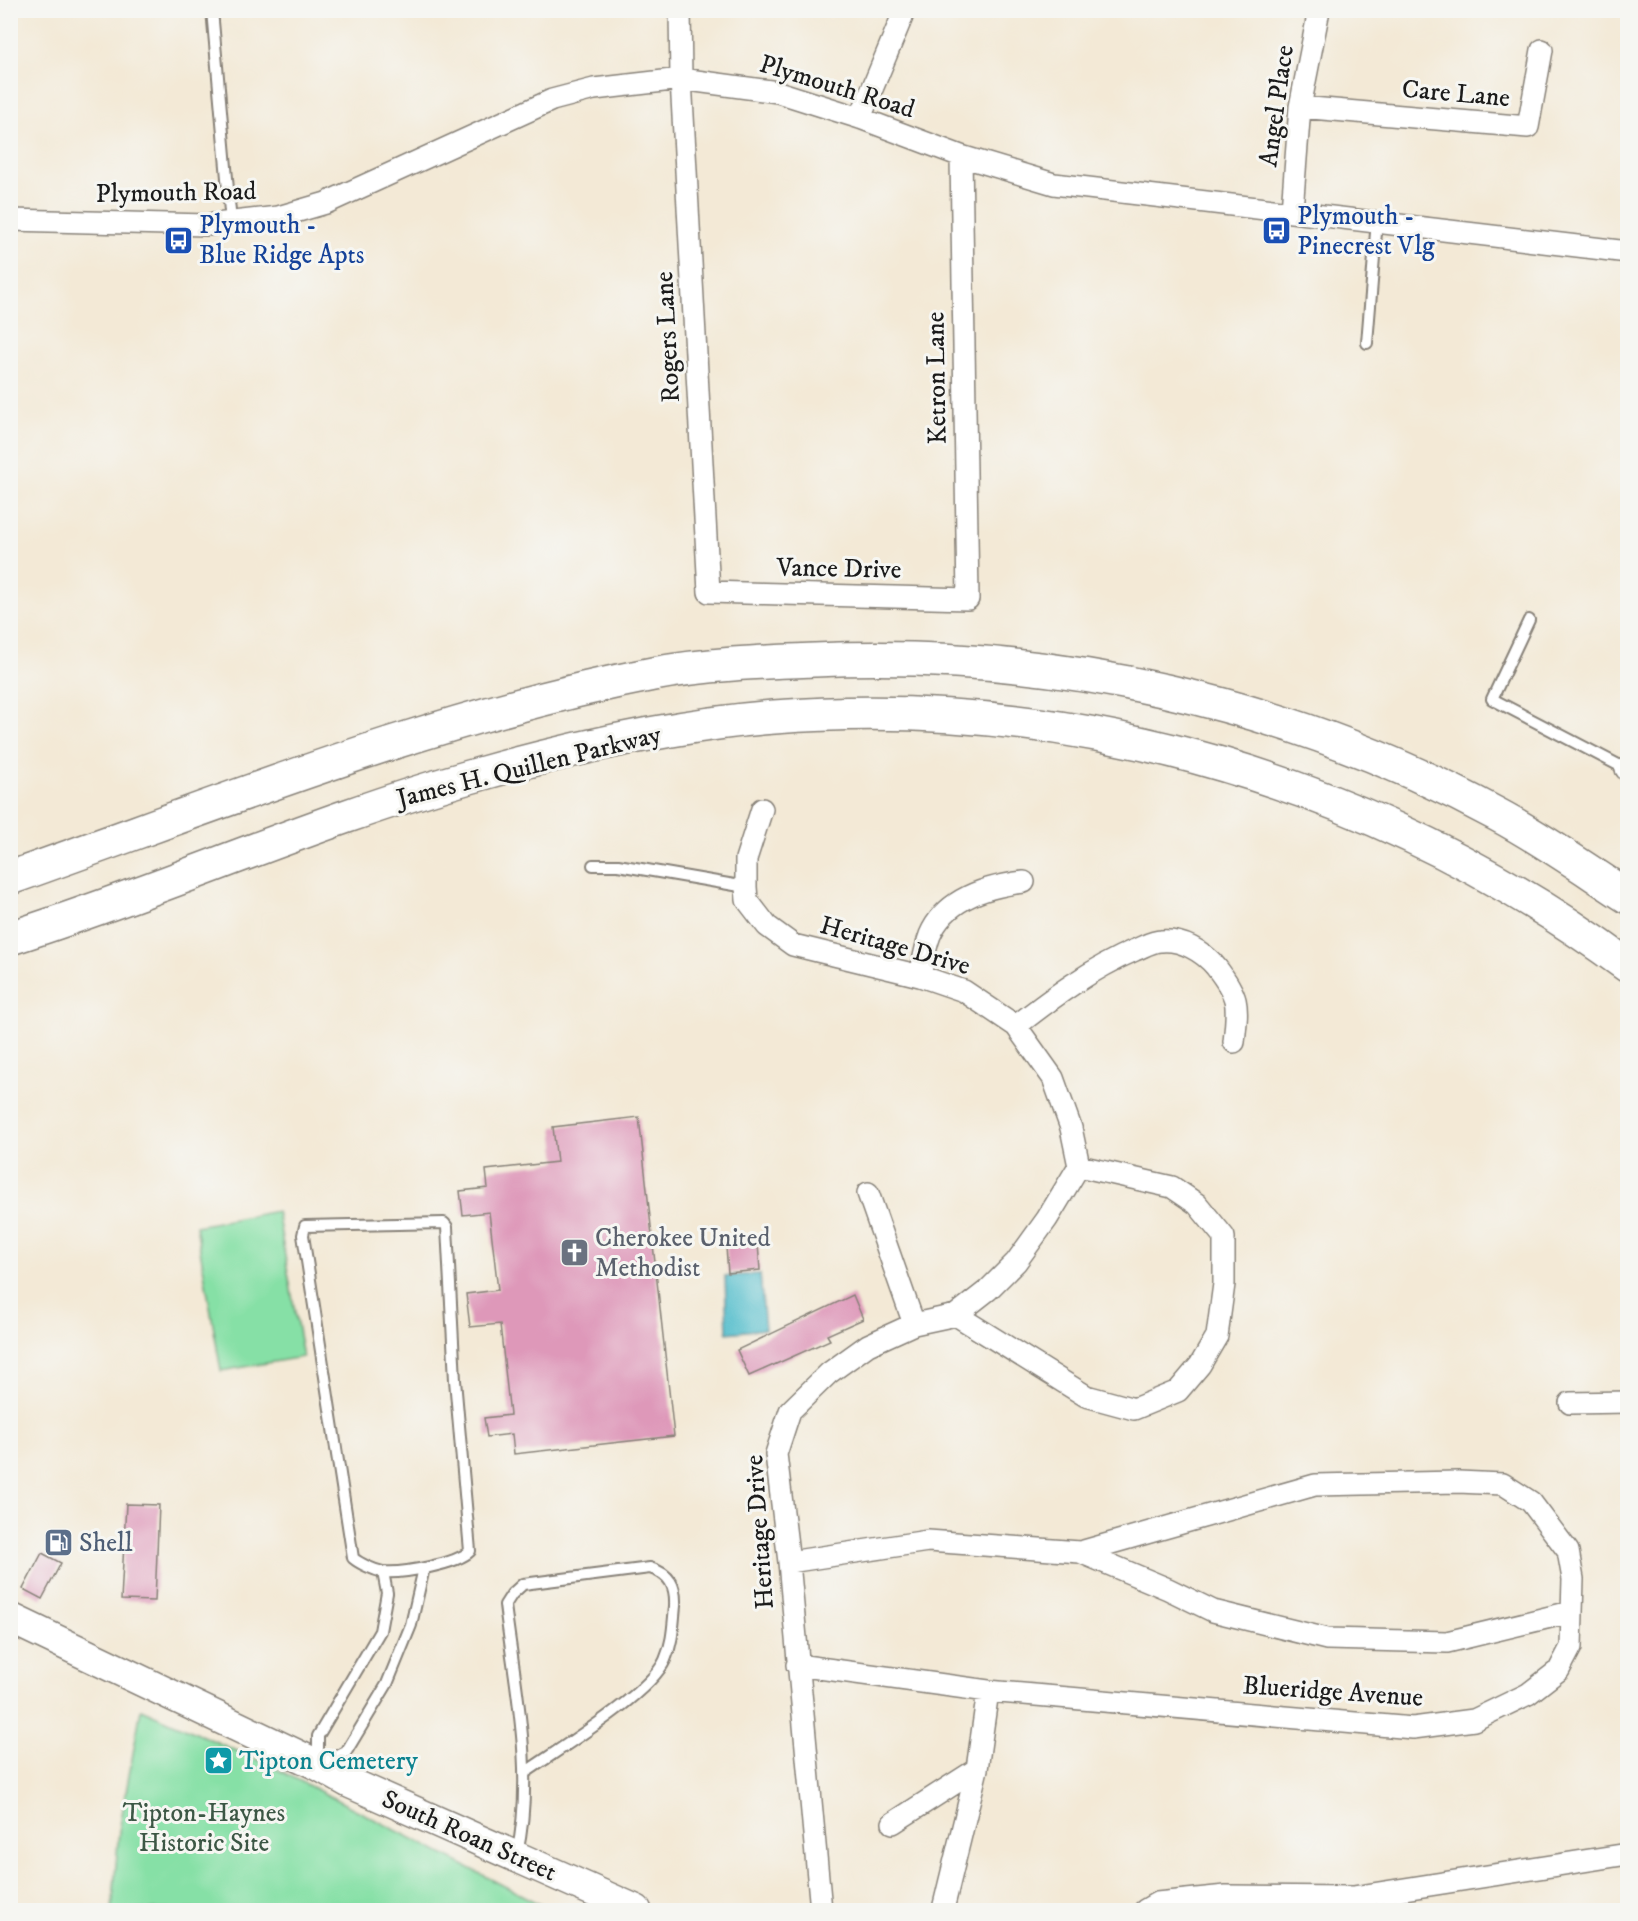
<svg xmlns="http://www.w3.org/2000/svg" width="1638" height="1921" viewBox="0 0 1638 1921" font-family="'IM FELL DW Pica',serif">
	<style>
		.green { fill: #86e0a6; stroke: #517e61; stroke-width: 1.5 }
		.water { fill: #50bccb; stroke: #366c74; stroke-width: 1.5 }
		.building { fill: #de98b9 }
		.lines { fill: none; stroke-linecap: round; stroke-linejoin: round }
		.service-casing { stroke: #888279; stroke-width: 14 }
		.minor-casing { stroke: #888279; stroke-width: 24 }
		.secondary-casing { stroke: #888279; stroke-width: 33 }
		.motorway-casing { stroke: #888279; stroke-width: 36 }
		.service { stroke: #fff; stroke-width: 10 }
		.minor { stroke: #fff; stroke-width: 21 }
		.secondary { stroke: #fff; stroke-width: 30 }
		.motorway { stroke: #fff; stroke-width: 33 }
		.labels { text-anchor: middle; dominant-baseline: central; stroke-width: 6; stroke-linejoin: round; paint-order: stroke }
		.street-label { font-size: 26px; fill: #1c1c1c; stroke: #f6f6f2 }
		.transit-label { font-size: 26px; fill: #164399; stroke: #f6f6f2; text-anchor: start }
		.worship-label { font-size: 26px; fill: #5b616d; stroke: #f6f6f2; text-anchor: start }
		.service-label { font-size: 26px; fill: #4e5e75; stroke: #f6f6f2; text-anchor: start }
		.culture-label { font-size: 26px; fill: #0d838f; stroke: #f6f6f2; text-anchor: start }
		.park-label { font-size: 26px; fill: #3c5745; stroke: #f6f6f2 }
	</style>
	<rect width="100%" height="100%" fill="#f6f6f2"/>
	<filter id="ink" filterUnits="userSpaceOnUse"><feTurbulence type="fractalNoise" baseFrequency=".0167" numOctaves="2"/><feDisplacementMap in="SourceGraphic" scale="12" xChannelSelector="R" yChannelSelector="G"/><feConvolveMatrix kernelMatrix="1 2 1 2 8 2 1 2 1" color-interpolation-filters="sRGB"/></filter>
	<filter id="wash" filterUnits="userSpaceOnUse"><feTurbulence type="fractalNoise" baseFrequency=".008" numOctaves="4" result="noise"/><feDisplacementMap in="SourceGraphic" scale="24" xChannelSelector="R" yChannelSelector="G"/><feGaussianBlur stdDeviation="1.35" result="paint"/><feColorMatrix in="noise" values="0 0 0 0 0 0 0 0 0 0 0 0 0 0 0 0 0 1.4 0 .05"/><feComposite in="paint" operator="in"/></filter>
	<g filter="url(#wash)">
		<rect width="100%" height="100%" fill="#f3e9d6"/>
		<path class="green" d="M277,1211L303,1357L221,1371L196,1226Z
			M141,1709L267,1764L551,1910H112L119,1831Z"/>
		<path class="water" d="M760,1274L765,1329L727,1333L725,1276Z"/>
		<g id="blocks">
			<path class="building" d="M639,1117L674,1436L514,1454L512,1434L487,1437L484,1418L510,1415L500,1324L470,1327L466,1294L498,1290L489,1212L463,1215L460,1191L488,1188L486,1170L557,1162L553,1127Z
				M758,1244L760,1270L728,1273L726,1247Z
				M853,1295L863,1319L827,1335L830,1340L749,1376L737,1350Z
				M126,1504L159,1505L155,1601L121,1600Z
				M42,1553L61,1563L42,1599L23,1589Z"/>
		</g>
	</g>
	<g filter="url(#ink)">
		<use href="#blocks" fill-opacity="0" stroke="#888279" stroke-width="1.5"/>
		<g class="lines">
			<defs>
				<path id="service" d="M212,10L231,223
					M1367,343L1377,220
					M1529,620L1492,699L1626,769
					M593,865H618L746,887
					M444,1223L447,1227L455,1380L470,1551C457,1564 402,1574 383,1572C374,1570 360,1564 353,1558L303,1235L305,1226Z
					M383,1572L387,1593L380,1631L318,1736V1765L346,1752L387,1684L411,1625L424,1568
					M517,1854C535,1772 515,1687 505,1605L512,1594L523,1584L650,1568C670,1574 676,1586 675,1606C673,1625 673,1642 665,1660C650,1694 559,1749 526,1772"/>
				<path id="minor" d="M680,10L681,79L709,592L968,599L961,156
					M1300,107L1528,127L1542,50
					M860,118L902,17V10
					M1292,210L1300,107L1319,10
					M10,220L207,225L278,217L326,203L552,100L594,89L681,79L778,92L860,118L961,156L1054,184L1628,252
					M1626,769L1628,771
					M762,809L746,859V887L747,900L767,926L793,945L920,976L964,991L1016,1026L1053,1078L1071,1128L1079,1166L1047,1219L1016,1262L988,1290L956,1315L914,1324L868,1345L829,1373L790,1411L776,1454L789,1562L821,1910
					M920,976C923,963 925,948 930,935C946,898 988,886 1024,882
					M1016,1026C1053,997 1091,969 1135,950C1143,947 1152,941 1161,941C1181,939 1203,951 1216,967C1240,998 1238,1005 1234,1042
					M868,1193L914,1324
					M956,1315L1086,1396L1134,1409L1178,1391L1200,1365L1217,1336L1224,1284V1237L1197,1204L1172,1187L1079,1166
					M1570,1403L1628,1402
					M1080,1552L1168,1589L1213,1611L1327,1639L1447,1642L1571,1612
					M789,1562L928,1541L1080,1552L1315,1485L1458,1482L1503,1484L1531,1502L1568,1551L1573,1579L1571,1647L1559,1670L1528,1694L1474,1720L1413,1728L988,1691L797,1665
					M893,1823L977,1769
					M944,1905L977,1769L988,1691
					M1145,1910L1157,1903L1226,1896L1353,1897L1628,1854"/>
				<path id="secondary" d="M10,1618L318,1765L348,1782L636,1910"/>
				<path id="motorway" d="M10,878C222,803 432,717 653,674C706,664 761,662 815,660C1050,649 1290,702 1498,815C1543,839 1585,869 1628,897
					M10,938C168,888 320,818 480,774C576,747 674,725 774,717C1079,693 1382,785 1628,966"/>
			</defs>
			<use href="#service" class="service-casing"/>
			<use href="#minor" class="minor-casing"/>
			<use href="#secondary" class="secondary-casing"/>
			<use href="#motorway" class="motorway-casing"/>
			<use href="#service" class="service"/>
			<use href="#minor" class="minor"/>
			<use href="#secondary" class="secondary"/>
			<use href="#motorway" class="motorway"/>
		</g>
	</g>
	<defs>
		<symbol id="bus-square" viewBox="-11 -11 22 22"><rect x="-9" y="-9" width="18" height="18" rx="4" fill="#1a4fb4" stroke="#f6f6f2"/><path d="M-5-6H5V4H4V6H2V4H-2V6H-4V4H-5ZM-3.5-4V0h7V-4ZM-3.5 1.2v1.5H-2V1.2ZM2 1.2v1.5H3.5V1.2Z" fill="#fff"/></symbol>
		<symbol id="church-square" viewBox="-11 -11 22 22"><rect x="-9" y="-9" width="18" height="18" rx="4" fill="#6b7280" stroke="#f6f6f2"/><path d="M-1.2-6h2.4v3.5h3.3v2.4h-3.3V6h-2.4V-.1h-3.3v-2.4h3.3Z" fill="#fff"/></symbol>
		<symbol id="fuel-square" viewBox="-11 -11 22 22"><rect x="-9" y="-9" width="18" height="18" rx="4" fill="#5c6f8a" stroke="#f6f6f2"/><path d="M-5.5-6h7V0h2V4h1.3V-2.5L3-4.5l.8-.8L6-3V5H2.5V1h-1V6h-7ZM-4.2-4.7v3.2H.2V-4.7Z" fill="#fff"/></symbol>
		<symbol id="sight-square" viewBox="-11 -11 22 22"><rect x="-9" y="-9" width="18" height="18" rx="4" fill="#0f9aa8" stroke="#f6f6f2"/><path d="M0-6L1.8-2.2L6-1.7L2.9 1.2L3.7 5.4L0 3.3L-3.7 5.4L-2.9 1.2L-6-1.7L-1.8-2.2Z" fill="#fff"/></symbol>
	</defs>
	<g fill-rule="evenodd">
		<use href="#bus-square" x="1260" y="214" width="33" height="33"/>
		<use href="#bus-square" x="162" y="224" width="33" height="33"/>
		<use href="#church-square" x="558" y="1236" width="33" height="33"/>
		<use href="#fuel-square" x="42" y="1526" width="33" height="33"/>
		<use href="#sight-square" x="202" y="1744" width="33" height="33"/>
	</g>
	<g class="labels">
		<g class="street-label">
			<text transform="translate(837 87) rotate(17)">Plymouth Road</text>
			<text transform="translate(1456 94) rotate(5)">Care Lane</text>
			<text transform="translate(1277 106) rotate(-82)">Angel Place</text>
			<text transform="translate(176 193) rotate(-1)">Plymouth Road</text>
			<text transform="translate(668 337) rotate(-93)">Rogers Lane</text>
			<text transform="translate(937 378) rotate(-91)">Ketron Lane</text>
			<text transform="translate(839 569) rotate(1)">Vance Drive</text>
			<text transform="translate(529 767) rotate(-14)">James H. Quillen Parkway</text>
			<text transform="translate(895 946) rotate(16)">Heritage Drive</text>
			<text transform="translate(760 1532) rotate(-94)">Heritage Drive</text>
			<text transform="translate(1333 1692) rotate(4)">Blueridge Avenue</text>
			<text transform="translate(469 1836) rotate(24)">South Roan Street</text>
		</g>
		<g class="transit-label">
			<text x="1297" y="216">Plymouth -<tspan x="1297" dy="30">Pinecrest Vlg</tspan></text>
			<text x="199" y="225">Plymouth -<tspan x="199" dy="30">Blue Ridge Apts</tspan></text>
		</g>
		<g class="worship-label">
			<text x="595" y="1238">Cherokee United<tspan x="595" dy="30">Methodist</tspan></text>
		</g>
		<g class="service-label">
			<text x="79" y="1543">Shell</text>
		</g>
		<g class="culture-label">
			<text x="239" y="1761">Tipton Cemetery</text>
		</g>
		<g class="park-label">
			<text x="204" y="1813">Tipton-Haynes<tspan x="204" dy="30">Historic Site</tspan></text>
		</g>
	</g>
	<rect width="1638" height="1921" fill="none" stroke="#f6f6f2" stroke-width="36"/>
</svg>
